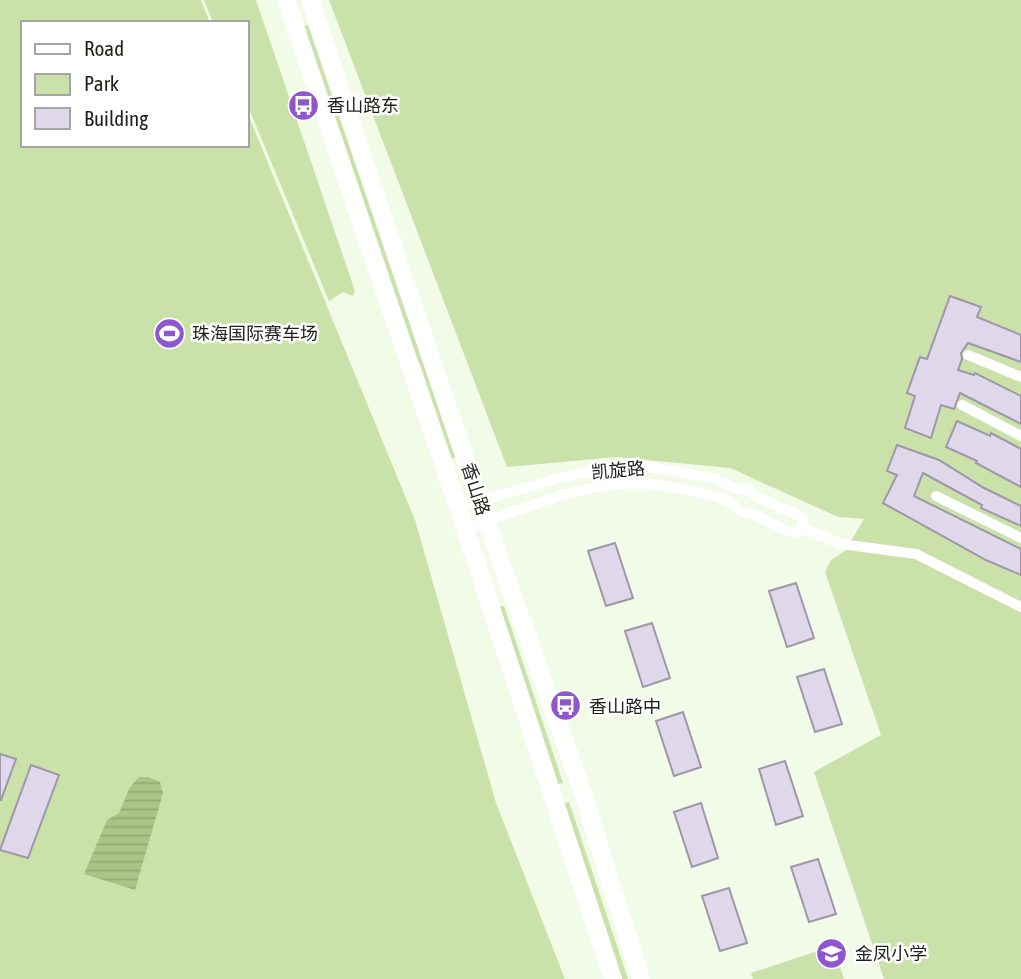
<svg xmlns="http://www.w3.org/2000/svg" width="1021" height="979" viewBox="0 0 1021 979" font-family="'Asap Condensed','Noto Sans SC',sans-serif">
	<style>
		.green { fill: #cae1aa }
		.water { fill: url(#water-rules) }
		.building { fill: #ded8ea; stroke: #9d97a8; stroke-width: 2 }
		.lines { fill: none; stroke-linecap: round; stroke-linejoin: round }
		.minor { stroke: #fff; stroke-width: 10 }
		.primary { stroke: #fff; stroke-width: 18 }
		.labels { text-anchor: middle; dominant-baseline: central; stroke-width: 5; stroke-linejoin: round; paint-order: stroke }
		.poi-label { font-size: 18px; fill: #1d2019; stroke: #fff; text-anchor: start }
		.street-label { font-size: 18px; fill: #1d2019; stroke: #fff }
	</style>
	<defs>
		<pattern id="water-rules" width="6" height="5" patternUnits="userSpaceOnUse" patternTransform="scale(1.75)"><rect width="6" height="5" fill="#abc486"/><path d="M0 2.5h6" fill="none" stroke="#93a873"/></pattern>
	</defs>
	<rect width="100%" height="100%" fill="#f2fbe8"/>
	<path class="green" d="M0,0H201L210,23H23V145H247V112L415,520L496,803L565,979H0Z
		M204,0H256L355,291L353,296L343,292L329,301L247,104V23H213Z
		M329,0H1021V979H884L814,772L881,735L825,572L831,560L845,551L864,519L838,517L730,468L616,457L507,467Z
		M308,25L455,457L452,459L419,362L412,351L304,26Z
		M500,606H504L563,783L558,784L499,608Z
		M569,802L628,979H622L564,803Z
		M833,946L844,979H753L751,973Z"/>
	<path class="water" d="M139,777H148L160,782L163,793L135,890L84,874L107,820L119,813L130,787Z"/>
	<path class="building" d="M950,296L981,307L977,317L1021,335V362L968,343L961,353L962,359L958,370L974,375L975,373L1021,396V424L960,393L954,409L941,405L931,438L905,428L915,396L907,393L920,357L927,359Z
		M957,421L990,436L991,433L1021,449V487L976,463L977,461L946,447Z
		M897,445L939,460L984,488L1021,506V526L981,508L982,505L923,473L914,496L1021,549V575L986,560L883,503L897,475L887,471Z
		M615,543L633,598L606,606L588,551Z
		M796,583L814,638L787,647L769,591Z
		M652,623L670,678L643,687L625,631Z
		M824,669L842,724L815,732L797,677Z
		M683,712L701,767L674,776L656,721Z
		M0,754L16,759L1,800H0Z
		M785,761L803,816L776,825L759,769Z
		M31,765L59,775L28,858L0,850Z
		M701,803L718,858L692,867L674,812Z
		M818,859L836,914L809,922L791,867Z
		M729,888L747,943L720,951L702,896Z"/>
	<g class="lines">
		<path class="minor" d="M968,355L1021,377
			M962,405L1021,436
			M936,496L1021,538
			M458,507L563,477L614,467L645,466L713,478L739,490H750L756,497L800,516L803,521L802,528
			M802,528L841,544L916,554L1021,607
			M464,530C540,504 605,469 687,490C701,493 721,496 733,504C736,507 738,510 741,512C761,513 778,532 799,533L802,528"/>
		<path class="primary" d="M286,0L458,507L613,979
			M310,0L487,523L581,788L641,979"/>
	</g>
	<defs>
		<symbol id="bus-disc" viewBox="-11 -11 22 22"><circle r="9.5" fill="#8e57cf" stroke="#fff"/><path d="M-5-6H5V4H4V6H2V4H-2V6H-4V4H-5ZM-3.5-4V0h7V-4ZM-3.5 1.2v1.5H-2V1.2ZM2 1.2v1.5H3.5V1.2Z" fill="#fff"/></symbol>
		<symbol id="stadium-disc" viewBox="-11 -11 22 22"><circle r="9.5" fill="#8e57cf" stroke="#fff"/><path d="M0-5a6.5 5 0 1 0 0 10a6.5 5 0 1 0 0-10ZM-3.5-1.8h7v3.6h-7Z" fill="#fff"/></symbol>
		<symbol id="school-disc" viewBox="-11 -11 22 22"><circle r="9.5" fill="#8e57cf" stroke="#fff"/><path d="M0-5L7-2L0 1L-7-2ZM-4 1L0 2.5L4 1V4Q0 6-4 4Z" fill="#fff"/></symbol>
	</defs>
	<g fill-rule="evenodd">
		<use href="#bus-disc" x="286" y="88" width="35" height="35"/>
		<use href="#stadium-disc" x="152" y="316" width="35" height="35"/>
		<use href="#bus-disc" x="548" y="688" width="35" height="35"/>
		<use href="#school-disc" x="814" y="936" width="35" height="35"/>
	</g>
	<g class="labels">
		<g class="poi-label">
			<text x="327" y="105">香山路东</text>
			<text x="192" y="333">珠海国际赛车场</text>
			<text x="589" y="706">香山路中</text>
			<text x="855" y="953">金凤小学</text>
		</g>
		<g class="street-label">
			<text transform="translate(618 470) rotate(-5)">凯旋路</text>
			<text transform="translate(476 489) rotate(72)">香山路</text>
		</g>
	</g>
	<rect x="21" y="21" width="228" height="126" fill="#ffffff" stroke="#a5a6a3" stroke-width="2"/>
	<rect x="35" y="44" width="35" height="10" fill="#ffffff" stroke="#a5a6a3" stroke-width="2"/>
	<text x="84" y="56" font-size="21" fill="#1d2019">Road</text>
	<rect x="35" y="74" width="35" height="21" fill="#cae1aa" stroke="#a5a6a3" stroke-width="2"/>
	<text x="84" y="91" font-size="21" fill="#1d2019">Park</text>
	<rect x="35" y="108" width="35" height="21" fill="#ded8ea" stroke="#a5a6a3" stroke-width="2"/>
	<text x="84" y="126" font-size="21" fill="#1d2019">Building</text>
</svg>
